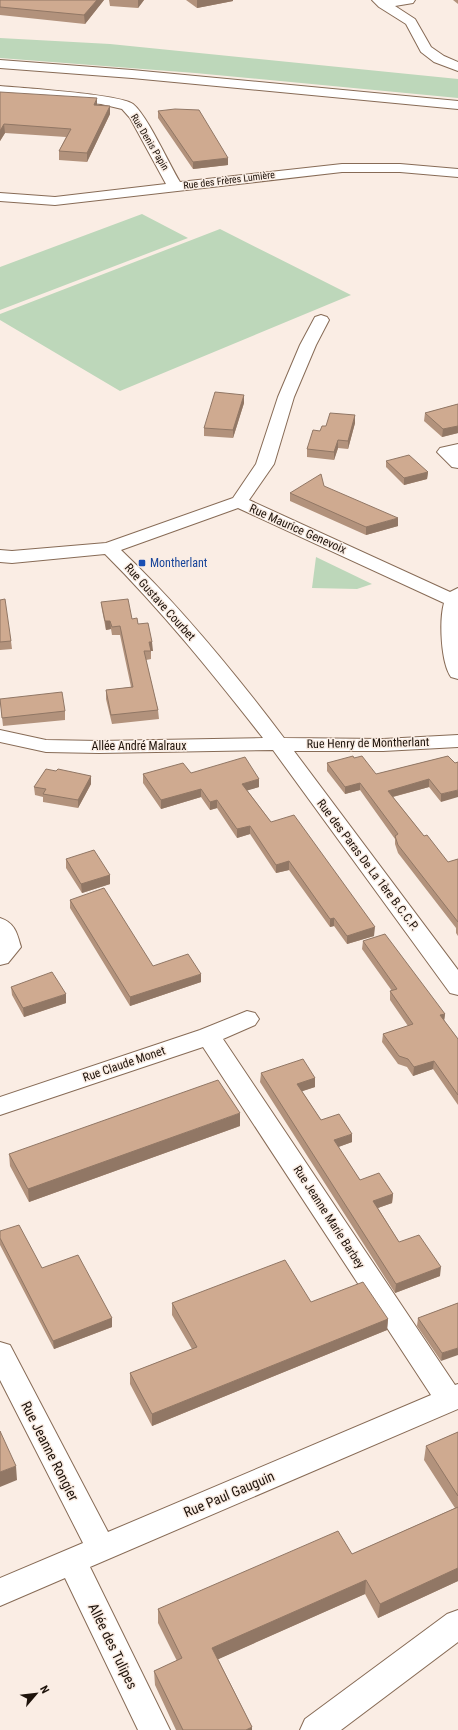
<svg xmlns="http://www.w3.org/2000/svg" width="458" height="1730" viewBox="0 0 458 1730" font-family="'Roboto Condensed',sans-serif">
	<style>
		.green { fill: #bdd7ba }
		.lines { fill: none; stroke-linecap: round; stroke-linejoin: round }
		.minor-casing { stroke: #876b56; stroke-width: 2 }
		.primary-casing { stroke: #876b56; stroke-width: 2 }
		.minor { fill: #fff; fill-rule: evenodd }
		.primary { fill: #fff; fill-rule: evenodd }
		.wall { fill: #b2927c }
		.shaded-wall { fill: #917765 }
		.building { fill: #cfaa90; stroke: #917765 }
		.transit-dot { fill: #1a4fb4; stroke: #faede4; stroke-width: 1.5 }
		.labels { text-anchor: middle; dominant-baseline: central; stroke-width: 3; stroke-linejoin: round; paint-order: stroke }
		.far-street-label { font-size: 10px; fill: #1e130b; stroke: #faede4 }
		.street-label { font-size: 12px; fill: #1e130b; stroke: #faede4 }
		.transit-label { font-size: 12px; fill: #164399; stroke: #faede4; text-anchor: start }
		.near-street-label { font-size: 14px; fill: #1e130b; stroke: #faede4 }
	</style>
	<rect width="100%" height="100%" fill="#faede4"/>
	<path class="green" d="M0,38L110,44L458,79V98L195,73L0,58Z
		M142,214L188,238L0,310V267Z
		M220,229L351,295L120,391L0,320V314Z
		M316,557L372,584L357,589L312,588Z"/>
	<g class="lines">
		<defs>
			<path id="minor" d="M372,0H415L413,3L395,6L415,19L431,47L444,56L458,62V71L434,62L421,52L406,24L379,7Z
				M0,86C22,88 120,94 133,104C147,115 169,164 180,182L342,164H400L458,169V177L400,172H342L55,205L0,201V193L55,197L166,184L130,118L122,109L101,104L0,94Z
				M321,315L327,317L329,320L316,345L294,397L274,464L249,500L450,592L458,588V679L451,677C441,663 439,621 444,603L238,508L121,550C181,607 234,672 284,738L383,739L458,735V747L383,751H294L458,970V995L450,993L273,750L99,753L46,752L0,742V730L46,740L99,741L263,738C213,674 162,611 105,554L12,563L0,562V550L12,551L106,543L233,498L256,464L278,397L300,345L315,317Z
				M458,444V468L452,467L437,452L440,448Z
				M0,918C15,923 17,933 21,947L8,963L0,965Z
				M247,1011L255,1013L259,1019L255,1025L223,1039L455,1385L458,1384V1409L90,1567L170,1730H138L65,1578L0,1606V1578L83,1543L0,1380V1342L10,1345L108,1532L431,1395L203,1047L0,1115V1097L200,1030Z
				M458,1610V1642L341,1730H300L305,1719L447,1614Z"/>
			<path id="primary" d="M0,60L132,70L458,101V109L132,78L0,68Z"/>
		</defs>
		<use href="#minor" class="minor-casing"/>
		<use href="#primary" class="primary-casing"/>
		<use href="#minor" class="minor"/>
		<use href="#primary" class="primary"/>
	</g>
	<path class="wall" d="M0,0H104L85,24L0,15Z
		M109,0H144L138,8L110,6Z
		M186,0H233V1L197,8Z
		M453,0H458V4Z
		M0,92L97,105L110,106V114L87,162L59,160V151L66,137L5,133L0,141Z
		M158,111L228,165L193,169L158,118Z
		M244,395V403L233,438L204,436V428Z
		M458,404V433L442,437L424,421L425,413Z
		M355,415V423L348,449L338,448L334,460L307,457V449L326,426Z
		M386,461L428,472L427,479L404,485L386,467Z
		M290,493L398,526L366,535L290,501Z
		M0,600L11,641L12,649L0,650Z
		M101,602L132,619L138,624L153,651H151V659L146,660L158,710L159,719L112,724L106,699V690L131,687L120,635H112L111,629L106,630L102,610Z
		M0,699L65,711V720L3,726Z
		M448,756L441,802L429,787L393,797L424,836L448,862L458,859V936L456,933V928L398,853L395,844V839L360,790L345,794L327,771V763L354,758L376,774Z
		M56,771L91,776V784L78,808L43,802V797L35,795L34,787Z
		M191,773L259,779V787L247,790L271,822L374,936L347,944L334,926L330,927L289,870L276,873L250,834L237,838L217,808L210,810L201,797L161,809L143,783V774Z
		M66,859L110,875V884L82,893L66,868Z
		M70,900L153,966L201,982L130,1006L70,908Z
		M363,941L445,1014L444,1020L458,1039V1105L433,1069L413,1076L407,1067L398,1064L382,1042L383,1034L408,1026L390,1000V991H392L362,949Z
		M11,987L66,1003L24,1017L12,995Z
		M261,1073L315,1078V1087L302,1091L321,1120L352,1142L338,1147L360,1180L393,1194L392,1203L378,1208L399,1242L440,1276L395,1293L260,1082Z
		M240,1126L29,1202L10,1166L9,1154Z
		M0,1238L112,1318V1327L54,1349L0,1245Z
		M311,1302L388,1319L387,1330L152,1426L130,1384V1373L192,1349L172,1315V1303Z
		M458,1303L441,1361L417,1326L418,1318Z
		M458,1432V1581L378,1618L365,1594L218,1659L252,1727V1730H176L155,1685L154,1671L177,1661L158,1623V1609L352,1554L455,1508L424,1460L426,1446Z"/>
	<path class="shaded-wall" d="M97,0H104L85,24L84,15Z
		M138,0H144L138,8Z
		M197,0H233V1L197,8Z
		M97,98V106L94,105Z
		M110,106V114L87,162V153Z
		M4,124L5,133L0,141V131Z
		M228,158V165L193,169V162Z
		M244,395V403L233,438V430Z
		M355,415V423L348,449V441Z
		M458,426V433L442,437L443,429Z
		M338,440V448L334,460V452Z
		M428,472L427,479L404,485V478Z
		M398,518V526L366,535V527Z
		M105,621H110L111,629L106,630Z
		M149,642H152L153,651H150Z
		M91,776V784L78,808V800Z
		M259,779V787L242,792V784Z
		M429,779V787L388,798V791Z
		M360,783V790L345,794V787Z
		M201,789V797L161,809V800Z
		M458,790V797L441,802V794Z
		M217,800V808L210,810V802Z
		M250,826V834L237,838V829Z
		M289,861V870L276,873V865Z
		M110,875V884L82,893L81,884Z
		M334,918V926L330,927V919Z
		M375,927L374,936L347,944V936Z
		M201,974V982L130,1006V997Z
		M66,994V1003L24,1017L23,1008Z
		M445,1014L444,1022L440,1015Z
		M434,1061L433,1069L413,1076L414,1067Z
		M315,1078V1087L297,1093V1084Z
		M240,1113V1126L29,1202L28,1189Z
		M352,1134V1142L333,1149L334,1140Z
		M393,1194L392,1203L372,1210L373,1201Z
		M441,1267L440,1276L395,1293L396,1284Z
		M112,1318V1327L54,1349L53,1341Z
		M388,1319L387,1330L152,1426V1414Z
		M458,1348V1355L441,1361L442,1353Z
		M16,1466L17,1480L0,1487V1472Z
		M458,1568V1581L378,1618L380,1604Z
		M366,1580L365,1594L212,1662V1648Z
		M252,1727V1730H246Z"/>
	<path class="building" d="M0,0H97L84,15L0,7Z
		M0,92L97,98L94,105L110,106L87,153L59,151L71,129L4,124L0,131Z
		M175,109L199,110L228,158L193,162L158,111Z
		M215,392L244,395L233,430L204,428Z
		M458,404V426L443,429L425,413Z
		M330,413L355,415L348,441L338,440L334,452L307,449L313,430L320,431L322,426H326Z
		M409,455L428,472L404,478L386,461Z
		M321,474L324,486L398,518L366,527L290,493Z
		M5,599L11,641L0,642V600Z
		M128,599L132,619L137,618L138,624L148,623L152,642H149L151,651H144L158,710L111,715L106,690L133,687L120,626L112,627L110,621H105L101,602Z
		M62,692L65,711L2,718L0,699Z
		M353,756L354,758L362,756L376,774L448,756L455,763L458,762V790L441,794L429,779L388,791L424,836L427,835L448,862L458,859V922L398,845L395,836L398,834L360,783L345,787L327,763Z
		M245,757L259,779L242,784L271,822L294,815L375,927L347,936L334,918L330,919L289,861L276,865L250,826L237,829L217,800L210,802L201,789L161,800L143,774L183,763L191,773Z
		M46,769L56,771L58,769L91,776L78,800L43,794L46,789L34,787Z
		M94,850L110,875L81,884L66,859Z
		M104,888L153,966L188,954L201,974L130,997L70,900Z
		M385,934L445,1014L440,1015L458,1039V1095L434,1061L414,1067L408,1059L399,1056L383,1034L413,1024L390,991L397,989L363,941Z
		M52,972L66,994L23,1008L11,987Z
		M303,1059L315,1078L297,1084L321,1120L339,1114L352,1134L334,1140L360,1180L379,1173L393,1194L373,1201L399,1242L419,1235L441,1267L396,1284L261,1073Z
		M218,1080L240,1113L28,1189L9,1154Z
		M19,1225L42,1268L78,1255L112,1318L53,1341L0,1238V1231Z
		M285,1260L311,1302L363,1282L388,1319L152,1414L130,1373L197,1347L172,1303Z
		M458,1303V1348L442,1353L418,1318Z
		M0,1431L16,1466L0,1472Z
		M458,1432V1496L426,1446Z
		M458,1507V1568L380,1604L366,1580L212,1648L252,1727L246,1730H183L154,1671L182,1658L158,1609L338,1531L352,1554Z"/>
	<rect class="transit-dot" x="138" y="559" width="8" height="8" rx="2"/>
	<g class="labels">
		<g class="far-street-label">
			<text transform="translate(150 142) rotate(59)">Rue Denis Papin</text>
			<text transform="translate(229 180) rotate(-7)">Rue des Frères Lumière</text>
		</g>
		<g class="street-label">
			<text transform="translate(298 529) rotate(24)">Rue Maurice Genevoix</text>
			<text transform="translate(160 602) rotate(48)">Rue Gustave Courbet</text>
			<text transform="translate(368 743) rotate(-1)">Rue Henry de Montherlant</text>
			<text x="139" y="746">Allée André Malraux</text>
			<text transform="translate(368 865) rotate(53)">Rue des Paras De La 1ère B.C.C.P.</text>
			<text transform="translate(124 1064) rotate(-19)">Rue Claude Monet</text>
			<text transform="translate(329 1217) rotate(57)">Rue Jeanne Marie Barbey</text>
		</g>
		<g class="transit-label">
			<text x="150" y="563">Montherlant</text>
		</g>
		<g class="near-street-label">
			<text transform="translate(50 1451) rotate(63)">Rue Jeanne Rongier</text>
			<text transform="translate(229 1494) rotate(-23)">Rue Paul Gauguin</text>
			<text transform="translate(113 1646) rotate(64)">Allée des Tulipes</text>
		</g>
	</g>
	<g transform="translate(36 1694) rotate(62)" stroke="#faede4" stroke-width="3" paint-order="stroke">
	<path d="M0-3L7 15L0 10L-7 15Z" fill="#1e130b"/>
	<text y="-6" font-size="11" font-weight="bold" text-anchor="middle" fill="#1e130b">N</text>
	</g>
</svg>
